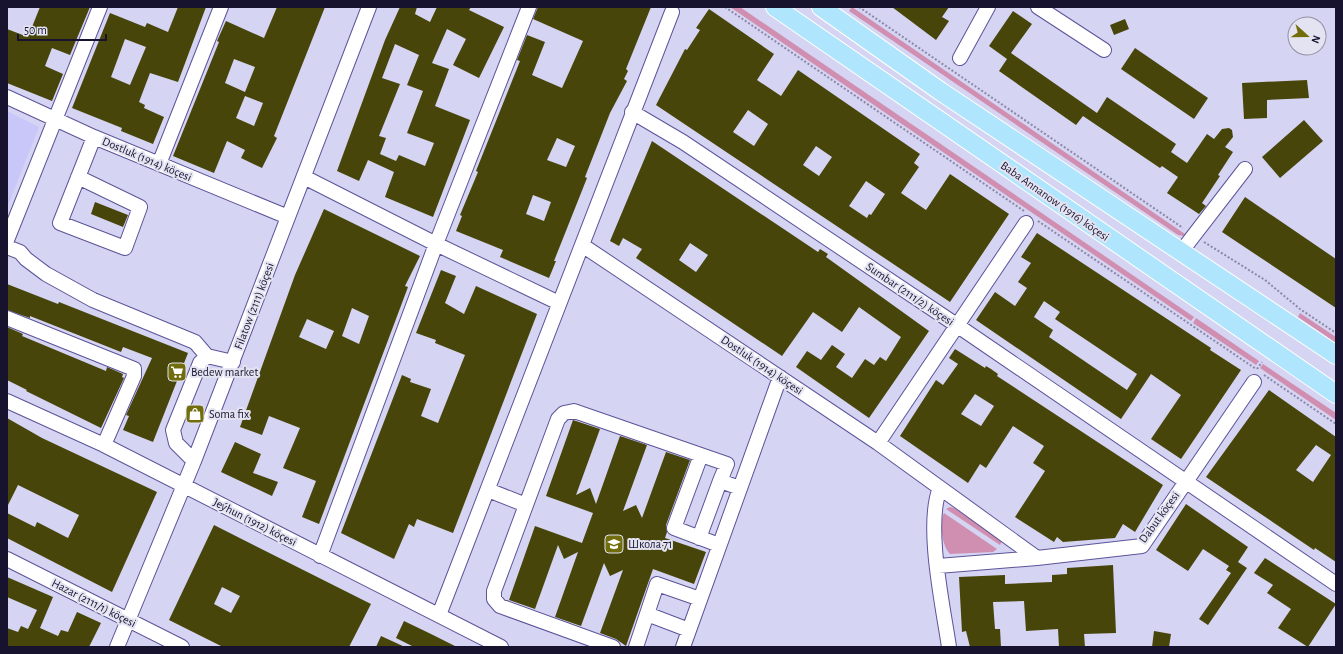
<svg xmlns="http://www.w3.org/2000/svg" width="1343" height="654" viewBox="0 0 1343 654" font-family="'Alegreya Sans',sans-serif">
	<style>
		.built { fill: #c9c7f9 }
		.green { fill: #d08eb0 }
		.building { fill: #474509; fill-rule: evenodd }
		.lines { fill: none; stroke-linecap: round; stroke-linejoin: round }
		.minor-casing { stroke: #5c5498; stroke-width: 16 }
		.major-casing { stroke: #fff; stroke-width: 20 }
		.path { stroke: #8a88a5; stroke-width: 2; stroke-dasharray: 2 2; stroke-linecap: butt }
		.minor { stroke: #fff; stroke-width: 14 }
		.major { stroke: #b0e6fd; stroke-width: 18 }
		.labels { text-anchor: middle; dominant-baseline: central; stroke-width: 4; stroke-linejoin: round; paint-order: stroke }
		.street-label { font-size: 12px; fill: #17132e; stroke: #e3e3f2 }
		.poi-label { font-size: 12px; fill: #17132e; stroke: #e3e3f2; text-anchor: start }
	</style>
	<rect width="100%" height="100%" fill="#d5d4f3"/>
	<path class="built" d="M7,111L39,127L7,208Z"/>
	<path class="green" d="M730,7H740L1194,317L1191,321Z
		M852,7L1185,234L1184,236L1178,235L849,11Z
		M1300,313L1336,337V343L1298,317Z
		M1196,318L1259,361L1256,365L1193,323Z
		M1263,364L1336,413V420L1260,368Z
		M950,507L954,508L1000,539L1002,541L1000,545L946,509Z
		M944,513L997,549L993,552L950,554C942,547 939,522 944,513Z"/>
	<path class="building" d="M40,7H90L70,55L52,48L45,66L63,74L52,101L7,83V29L28,37Z
		M178,7H206L178,82L150,73L139,102L145,105L144,108L164,117L153,144L121,131L122,128L72,108L110,13L145,27L147,23L168,32ZM125,39L146,47L130,85L111,77Z
		M277,7H325L274,136L277,138L262,168L241,158L245,150L227,141L214,173L173,156L219,42L217,41L226,21L264,38ZM234,59L255,67L245,92L225,83ZM245,96L263,103L254,126L236,118Z
		M400,7H417L415,14L430,22L437,7H471L469,10L504,27L479,78L453,65L466,39L447,29L432,63L449,69L435,106L470,120L433,217L385,197L394,172L368,160L359,181L337,171L385,40ZM395,44L419,55L407,85L423,91L407,133L434,143L425,166L399,155L396,161L380,154L386,138L379,136L400,84L382,78Z
		M538,7H651L626,69L628,71L624,79L627,81L610,113L585,177L587,178L554,261H556L549,278L500,257L503,250L456,231L462,216L460,215L478,172L476,171L520,61L517,60L527,35L545,42L532,75L562,88L583,41L533,19ZM557,138L575,146L566,167L547,160ZM533,195L551,202L544,221L526,214Z
		M892,7H949L942,17L949,21L936,40Z
		M709,9L774,54L757,80L781,96L798,70L920,154L914,163L919,167L901,193L926,210L950,174L1009,214L950,302L656,105L685,49L687,50L700,30L696,28ZM748,110L768,124L754,146L733,132ZM816,146L832,157L819,176L803,165ZM866,181L885,194L871,215L869,214L867,218L849,206Z
		M1013,11L1032,24L1011,53L1097,113L1107,97L1176,144L1171,152L1187,163L1207,134L1214,139L1222,129L1229,128L1232,130L1233,137L1225,147L1233,152L1218,175L1220,176L1202,203L1206,206L1199,214L1167,193L1178,177L1162,166L1160,168L1083,116L1076,125L999,71L1007,59L989,46Z
		M1125,19L1129,29L1114,35L1110,25Z
		M1135,48L1208,98L1194,119L1121,69Z
		M1307,80L1309,98L1267,100V118L1244,119L1242,83Z
		M1304,120L1323,141L1280,178L1262,157Z
		M652,141L818,252L820,249L828,254L826,257L929,331L869,418L796,367L807,351L821,360L832,345L845,354L836,367L852,378L865,359L874,365L880,357L886,361L901,337L859,307L842,332L813,312L782,356L636,258L642,249L623,238L619,246L610,241ZM690,243L708,255L696,272L679,260Z
		M1245,197L1336,259V308L1222,232Z
		M95,202L128,215L123,227L91,214Z
		M324,209L420,256L405,286L408,287L319,524L302,517L316,481L283,468L300,428L269,416L262,435L240,427L295,275ZM352,308L369,316L359,344L342,336ZM307,319L334,331L326,349L299,337Z
		M1037,233L1211,348L1210,350L1241,370L1181,459L1151,439L1181,395L1151,374L1121,419L976,320L995,292L1015,306L1027,288L1018,282L1031,263L1021,257ZM1044,301L1060,312L1055,319L1137,374L1127,390L1049,337L1053,330L1034,317Z
		M441,270L456,276L445,303L464,314L476,286L537,314L453,533L417,519L414,527L409,524L394,559L341,533L402,375L411,379L410,382L431,389L421,416L438,423L465,355L435,343L436,340L416,333Z
		M7,284L58,304L59,302L188,353L153,442L123,430L129,416L126,415L152,358L123,347L121,352L30,316V318L7,310Z
		M7,327L23,334L22,336L106,371L107,367L123,374L122,377L124,378L101,428L26,391L27,390L7,380Z
		M955,349L985,368L986,366L991,369L998,374L997,376L1163,485L1135,532L1123,524L1115,538L1063,542L1057,537L1054,542L1015,517L1045,471L1033,463L1044,446L1013,426L986,468L980,464L968,483L900,436L936,380L943,385L958,364L949,358ZM975,394L994,406L981,426L961,414Z
		M1269,390L1336,437V562L1315,548L1314,550L1206,477ZM1316,445L1331,455L1313,482L1296,470Z
		M7,418L42,438L157,492L112,592L7,538V513L35,527L37,522L68,538L79,515L18,485L7,507Z
		M573,420L600,429L576,495L590,488L596,504L620,436L647,445L623,511L636,505L642,518L666,452L690,460L666,525L667,532L665,538L706,552L694,584L653,569L626,646L616,639L600,633L623,570L610,576L604,563L581,626L555,617L578,552L564,559L558,545L535,609L509,600L535,526L582,543L593,513L546,496Z
		M235,442L261,454L253,473L278,482L272,496L221,472Z
		M1186,504L1248,547L1238,562L1247,568L1208,625L1199,619L1231,573L1226,570L1229,566L1203,549L1188,571L1156,550Z
		M214,525L371,604L349,647H223L169,620ZM222,587L240,596L231,613L214,604Z
		M1265,558L1336,604L1308,647L1278,628L1291,609L1267,593L1273,585L1254,573Z
		M1113,565L1116,633L1084,634L1085,647H1059L1058,629L1026,631L1024,601L993,602L995,629H1000L1001,647H970L966,631L962,632L959,577L1005,575V584L1052,582V575L1067,574V568Z
		M7,577L53,597L40,628L58,636L61,630L68,632L77,612L101,623L89,647H7V628L18,632L21,626L28,629L37,610L7,597Z
		M404,621L431,634L457,647H414L396,638Z
		M1154,631L1171,634L1169,647H1152Z
		M381,636L405,647H376Z"/>
	<g class="lines">
		<defs>
			<path id="minor" d="M1038,7L1104,50
				M960,58L988,7
				M7,97L94,137L288,217
				M632,112L683,142L958,326L1336,584
				M159,164L221,7
				M78,177L140,207L125,248L60,223L94,137
				M304,177L436,244L559,303
				M7,240L100,7
				M582,245L878,443L1037,558
				M7,247L20,252L26,259L46,274L93,300L195,342L207,356
				M1181,252L1245,169
				M7,318L134,369V376L104,445
				M7,401L104,445L501,647
				M878,443L1026,223
				M701,455L674,528L719,545
				M194,461L176,443L173,430L200,363L207,356L233,362
				M940,488C925,525 943,606 949,647
				M488,490L526,505
				M699,538L720,481
				M320,556L436,244L529,7
				M7,559L182,647
				M938,566L1037,558L1142,546L1254,382
				M647,614L689,630
				M439,615L672,12
				M117,647L194,461L369,7
				M613,647L500,606L494,599V591L558,419L564,413L574,411L727,464L720,481L740,488
				M636,647L657,584L700,599
				M683,647L780,377"/>
			<path id="major" d="M775,7L1336,394
				M821,7L940,91L1336,355"/>
		</defs>
		<use href="#minor" class="minor-casing"/>
		<use href="#major" class="major-casing"/>
		<path class="path" d="M725,7L1024,211
			M859,7L1183,228
			M1038,221L1256,369
			M1204,242L1265,280L1300,309L1336,333
			M1257,369L1262,362
			M1264,375L1336,424"/>
		<use href="#minor" class="minor"/>
		<use href="#major" class="major"/>
	</g>
	<defs>
		<symbol id="supermarket-square" viewBox="-11 -11 22 22"><rect x="-9" y="-9" width="18" height="18" rx="4" fill="#716d0c" stroke="#e3e3f2"/><path d="M-6-5.5h2.5l.6 2H6L4.5 2H-2.5L-4.4-4H-6ZM-1.5 3.2a1.3 1.3 0 1 0 .1 0ZM3 3.2a1.3 1.3 0 1 0 .1 0Z" fill="#fff"/></symbol>
		<symbol id="shop-square" viewBox="-11 -11 22 22"><rect x="-9" y="-9" width="18" height="18" rx="4" fill="#716d0c" stroke="#e3e3f2"/><path d="M-5-2.5h2.3a2.7 3.5 0 0 1 5.4 0H5L5.5 6h-11ZM-1.5-2.5h3a1.5 2.3 0 0 0-3 0Z" fill="#fff"/></symbol>
		<symbol id="school-square" viewBox="-11 -11 22 22"><rect x="-9" y="-9" width="18" height="18" rx="4" fill="#716d0c" stroke="#e3e3f2"/><path d="M0-5L7-2L0 1L-7-2ZM-4 1L0 2.5L4 1V4Q0 6-4 4Z" fill="#fff"/></symbol>
	</defs>
	<g fill-rule="evenodd">
		<use href="#supermarket-square" x="166" y="361" width="22" height="22"/>
		<use href="#shop-square" x="184" y="403" width="22" height="22"/>
		<use href="#school-square" x="603" y="533" width="22" height="22"/>
	</g>
	<g class="labels">
		<g class="street-label">
			<text transform="translate(147 159) rotate(23)">Dostluk (1914) köçesi</text>
			<text transform="translate(1055 201) rotate(35)">Baba Annanow (1916) köçesi</text>
			<text transform="translate(910 294) rotate(34)">Sumbar (2111/2) köçesi</text>
			<text transform="translate(254 306) rotate(-69)">Filatow (2111) köçesi</text>
			<text transform="translate(762 365) rotate(34)">Dostluk (1914) köçesi</text>
			<text transform="translate(1159 517) rotate(-54)">Dabut köçesi</text>
			<text transform="translate(255 522) rotate(27)">Jeýhun (1912) köçesi</text>
			<text transform="translate(94 603) rotate(27)">Hazar (2111/1) köçesi</text>
		</g>
		<g class="poi-label">
			<text x="191" y="372">Bedew market</text>
			<text x="209" y="414">Soma fix</text>
			<text x="628" y="544">Школа 71</text>
		</g>
	</g>
	<rect width="1343" height="654" fill="none" stroke="#17132e" stroke-width="16"/>
	<g transform="translate(1307 36) rotate(111)"><circle r="19" fill="#e3e3f2" stroke="#9190a4"/>
	<path d="M0-3L7 15L0 10L-7 15Z" fill="#716d0c"/>
	<text y="-6" font-size="11" font-weight="bold" text-anchor="middle" fill="#17132e">N</text>
	</g>
	<path d="M18 34v6h88v-6" fill="none" stroke="#17132e" stroke-width="2"/>
	<text x="24" y="34" font-size="12" fill="#17132e" stroke="#e3e3f2" stroke-width="3" paint-order="stroke">50 m</text>
</svg>
